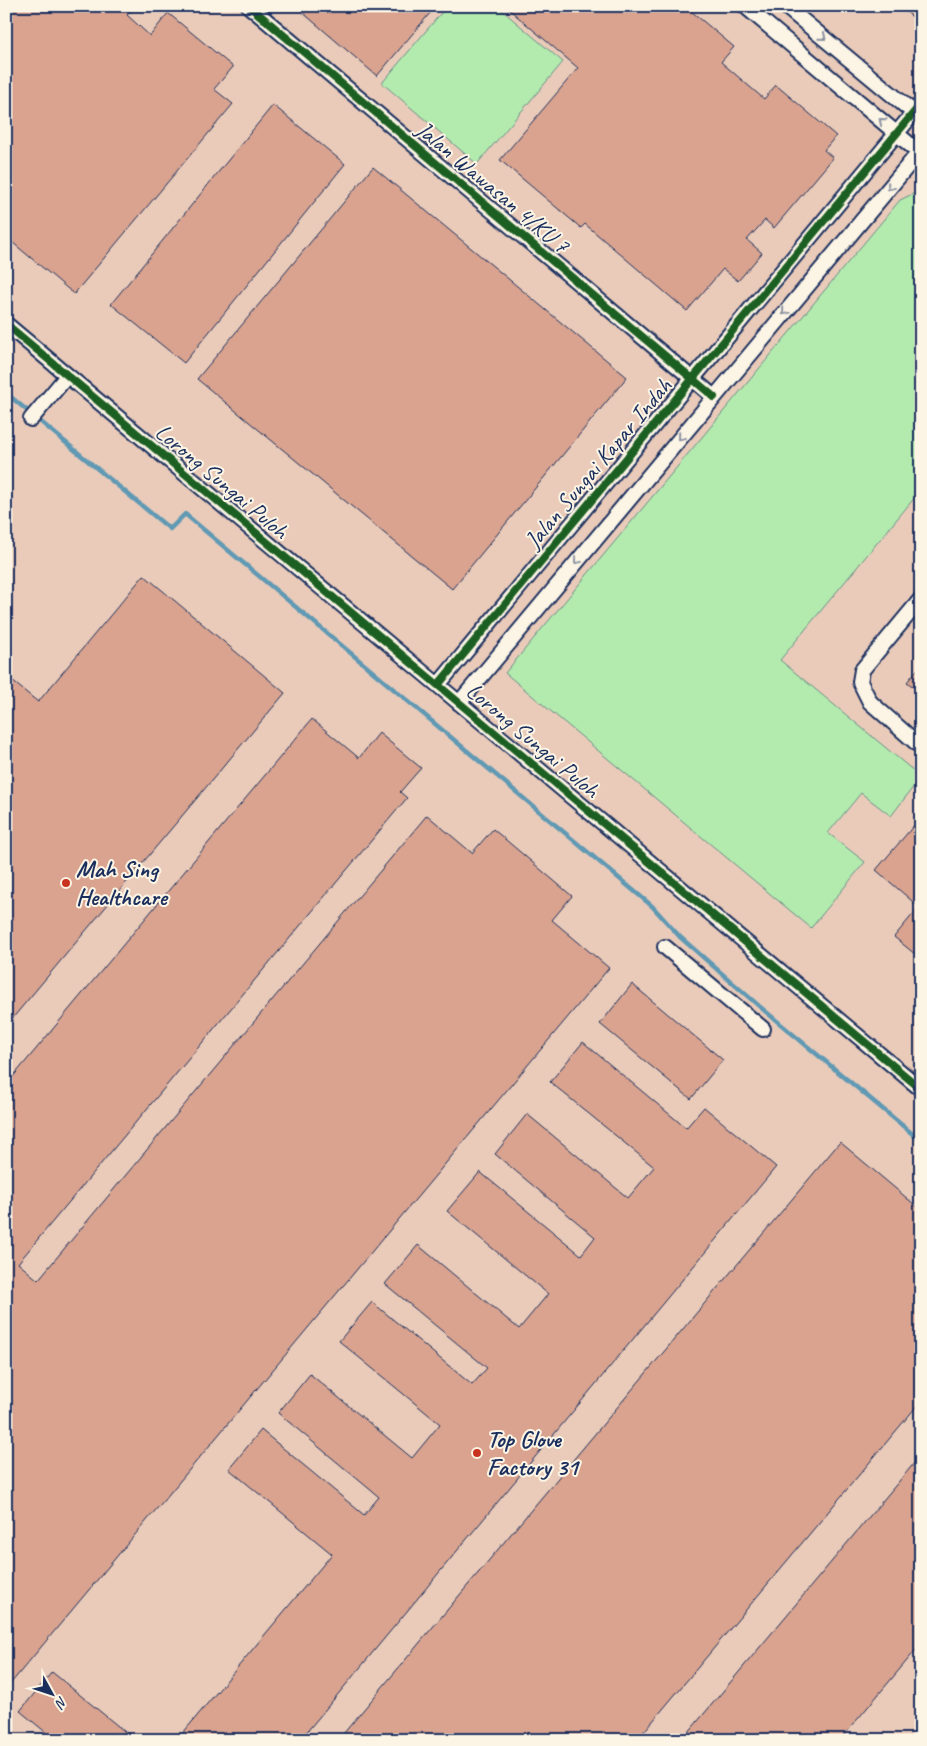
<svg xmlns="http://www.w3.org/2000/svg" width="927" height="1746" viewBox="0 0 927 1746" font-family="Caveat,sans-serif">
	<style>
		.built { fill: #eacbb9 }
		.green { fill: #b3ebae; stroke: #678d86 }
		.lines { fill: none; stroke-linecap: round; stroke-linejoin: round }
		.stream { stroke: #6199b4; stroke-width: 4.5 }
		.building { fill: #d9a38f; stroke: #1b2f5e }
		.minor-casing { stroke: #1b2f5e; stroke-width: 18 }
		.minor { stroke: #fcf5e5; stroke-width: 14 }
		.cycleway-casing { stroke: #fcf5e5; stroke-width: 11 }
		.cycleway { stroke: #1b5e20; stroke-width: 8 }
		.oneway { stroke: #8c92a2 }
		.poi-dot { fill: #c8321e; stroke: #fcf5e5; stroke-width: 2 }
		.labels { text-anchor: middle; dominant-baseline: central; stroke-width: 4; stroke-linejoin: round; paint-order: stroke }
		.street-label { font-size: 24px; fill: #1b2f5e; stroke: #fcf5e5 }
		.poi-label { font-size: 24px; font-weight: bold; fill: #1b2f5e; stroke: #fcf5e5; text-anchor: start }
	</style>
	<rect width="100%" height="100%" fill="#f2dccb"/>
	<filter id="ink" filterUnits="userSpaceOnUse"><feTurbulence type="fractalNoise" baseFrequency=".02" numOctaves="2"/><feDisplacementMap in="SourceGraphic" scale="10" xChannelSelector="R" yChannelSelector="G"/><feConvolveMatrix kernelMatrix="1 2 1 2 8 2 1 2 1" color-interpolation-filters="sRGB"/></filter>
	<g filter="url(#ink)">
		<path class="built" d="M6,6H921V1740H6Z"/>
		<path class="green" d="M447,6H497L563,62L477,164L382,83Z
			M921,190V490L780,660L921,777L891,816L861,793L828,833L865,862L811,928L505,673L900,200Z"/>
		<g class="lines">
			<path class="stream" d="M6,393L170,529L185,514L652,906L680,937L759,1006L921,1141"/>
		</g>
		<path class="building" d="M6,6H135L127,15L150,36L168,13L233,67L214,89L233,104L74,294L6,237Z
			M295,6H436L377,76Z
			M505,6H685L734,47L721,62L764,99L776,85L836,136L824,150L833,158L774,228L765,220L747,240L762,253L738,281L723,269L687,311L585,224L581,228L500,160L578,68Z
			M899,6H921V24Z
			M273,105L345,164L184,363L111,304Z
			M373,167L627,377L452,589L197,379Z
			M144,575L285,693L6,1026V676L38,702Z
			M921,665V693L907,682Z
			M312,719L359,758L379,733L421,768L400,792L407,798L18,1263L38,1280L427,815L472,853L493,829L572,896L552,920L609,968L6,1689V1085Z
			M921,817V959L894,937L919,907L876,870Z
			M632,984L723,1060L691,1099L600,1024Z
			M583,1042L686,1128L704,1107L776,1167L300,1740H177L332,1554L229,1469L261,1430L364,1515L379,1497L278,1413L310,1374L412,1458L440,1424L339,1341L372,1302L472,1385L487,1368L385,1284L418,1245L519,1329L548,1294L447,1211L480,1172L581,1255L595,1237L495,1154L527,1114L628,1198L654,1167L550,1082Z
			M840,1142L921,1210V1401L637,1740H338Z
			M921,1455V1644L840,1740H682Z
			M52,1672L135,1740H55L20,1711Z"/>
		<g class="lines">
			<defs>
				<path id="minor" d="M249,6L714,397
					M745,6L921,154
					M785,6L919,117
					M6,324L921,1089
					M31,419L67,376
					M921,599L862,670L860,682L870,702L921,747
					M438,685L921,104
					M459,703L921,150
					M665,947L763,1029"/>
			</defs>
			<use href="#minor" class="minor-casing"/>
			<use href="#minor" class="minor"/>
			<defs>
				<path id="cycleway" d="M249,6L714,397
					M6,324L921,1089
					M438,685L921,104"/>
			</defs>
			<use href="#cycleway" class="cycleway-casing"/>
			<use href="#cycleway" class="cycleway"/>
		</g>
		<defs><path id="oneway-chevron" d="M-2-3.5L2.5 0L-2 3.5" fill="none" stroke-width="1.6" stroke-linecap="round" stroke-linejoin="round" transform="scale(1.25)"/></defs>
		<g class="oneway">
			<use href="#oneway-chevron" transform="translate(823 37) rotate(40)"/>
			<use href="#oneway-chevron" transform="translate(882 121) rotate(-140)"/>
			<use href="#oneway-chevron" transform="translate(890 187) rotate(130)"/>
			<use href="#oneway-chevron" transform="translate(785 312) rotate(130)"/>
			<use href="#oneway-chevron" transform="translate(681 437) rotate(130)"/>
			<use href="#oneway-chevron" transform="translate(577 561) rotate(130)"/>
		</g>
	</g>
	<g class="poi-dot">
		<circle cx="66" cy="883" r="5"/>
		<circle cx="477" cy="1453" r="5"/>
	</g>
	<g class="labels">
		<g class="street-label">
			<text transform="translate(493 187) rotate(40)">Jalan Wawasan 4/KU 7</text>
			<text transform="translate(598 463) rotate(-50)">Jalan Sungai Kapar Indah</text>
			<text transform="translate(222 481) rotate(40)">Lorong Sungai Puloh</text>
			<text transform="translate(533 740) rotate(40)">Lorong Sungai Puloh</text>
		</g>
		<g class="poi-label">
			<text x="76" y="869">Mah Sing<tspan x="76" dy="28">Healthcare</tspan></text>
			<text x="487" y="1439">Top Glove<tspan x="487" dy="28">Factory 31</tspan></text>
		</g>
	</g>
	<rect width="927" height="1746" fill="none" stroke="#fcf5e5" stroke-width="25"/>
	<rect x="12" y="12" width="902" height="1721" fill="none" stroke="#1b2f5e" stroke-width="2" filter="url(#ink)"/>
	<g transform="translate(52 1694) rotate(130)" stroke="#fcf5e5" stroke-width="4" paint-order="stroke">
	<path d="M0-4L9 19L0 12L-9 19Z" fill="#1b2f5e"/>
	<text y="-8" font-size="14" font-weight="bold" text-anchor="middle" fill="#1b2f5e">N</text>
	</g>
</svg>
